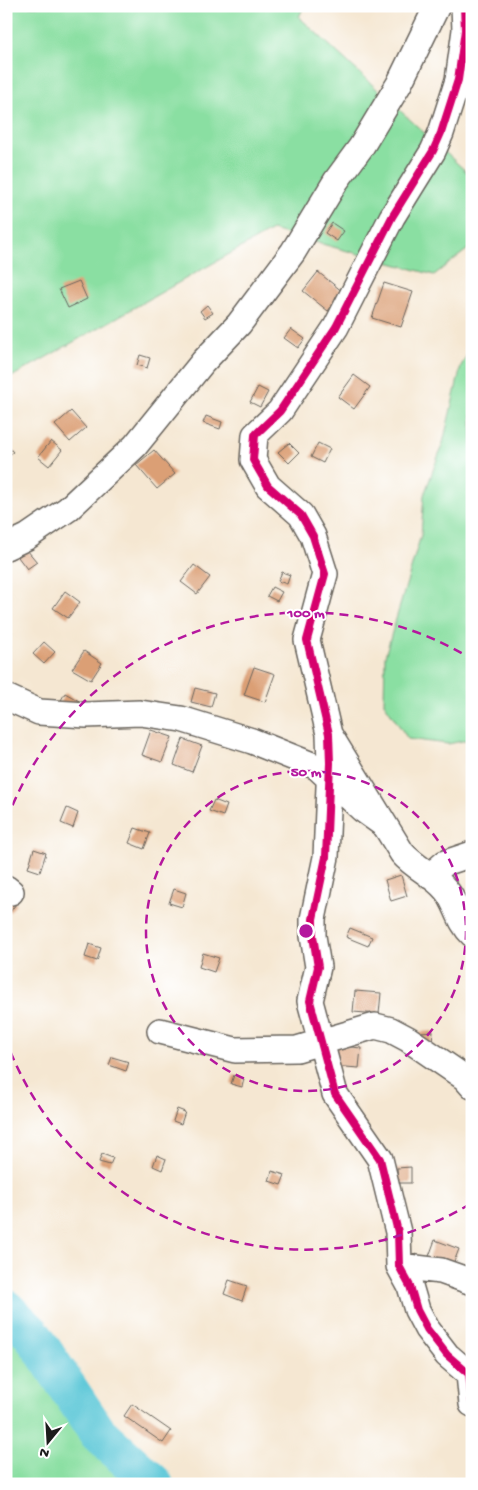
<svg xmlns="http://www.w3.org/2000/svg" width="478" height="1490" viewBox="0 0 478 1490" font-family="'Gochi Hand',sans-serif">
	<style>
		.green { fill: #8adfa2; stroke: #537e5f }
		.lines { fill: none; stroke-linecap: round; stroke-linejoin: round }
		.river { stroke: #5dc8d8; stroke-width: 39 }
		.building { fill: #db9f75 }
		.minor-casing { stroke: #68635c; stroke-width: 28 }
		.minor { stroke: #fff; stroke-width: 25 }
		.cycleway-casing { stroke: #fff; stroke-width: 11 }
		.cycleway { stroke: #d6006c; stroke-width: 8 }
		.ring { fill: none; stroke: #b5179e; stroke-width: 2.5; stroke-dasharray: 9 6 }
		.centre { fill: #b5179e; stroke: #fff; stroke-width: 2.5 }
		.ring-label { font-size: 15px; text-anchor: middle; font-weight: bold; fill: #b5179e; stroke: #fff; stroke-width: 4; stroke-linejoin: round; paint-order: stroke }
	</style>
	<rect width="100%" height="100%" fill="#fff"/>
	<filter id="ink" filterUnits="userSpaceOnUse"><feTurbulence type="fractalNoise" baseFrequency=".02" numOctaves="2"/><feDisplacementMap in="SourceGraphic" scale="10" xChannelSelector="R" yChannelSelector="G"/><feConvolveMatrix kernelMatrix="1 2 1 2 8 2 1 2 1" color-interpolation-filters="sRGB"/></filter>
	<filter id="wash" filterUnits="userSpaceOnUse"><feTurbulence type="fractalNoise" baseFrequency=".0096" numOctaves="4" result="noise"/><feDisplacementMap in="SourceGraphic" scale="20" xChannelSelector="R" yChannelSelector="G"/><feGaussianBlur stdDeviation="1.12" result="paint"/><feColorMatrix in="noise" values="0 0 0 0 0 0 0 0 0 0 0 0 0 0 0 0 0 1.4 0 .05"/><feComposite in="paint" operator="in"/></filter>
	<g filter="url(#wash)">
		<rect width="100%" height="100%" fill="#f5e7d2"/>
		<path class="green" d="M6,6H304L299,17L472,177V246L434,275L272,230L6,380Z
			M472,346V739L448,744L408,739L384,703L385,656L421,535L424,495L443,443L461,366Z
			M6,1321L174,1484H6Z"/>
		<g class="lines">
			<path class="river" d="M6,1309L32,1334L98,1433L154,1484"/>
		</g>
		<g id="blocks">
			<path class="building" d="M332,223L344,231L337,241L325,233Z
				M318,272L343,292L328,311L303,291Z
				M79,281L87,299L68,308L59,289Z
				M384,283L413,292L401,327L372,318Z
				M207,305L213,313L205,318L200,311Z
				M291,329L305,339L298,348L284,338Z
				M140,355L150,358L147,368L137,365Z
				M354,375L370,387L354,409L338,397Z
				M258,387L268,392L260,407L250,402Z
				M71,411L86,428L70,442L55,425Z
				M206,416L222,422L220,429L203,423Z
				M51,441L62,450L49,466L38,457Z
				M289,443L299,453L289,463L278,452Z
				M318,443L330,449L323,463L311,457Z
				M6,444L13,452L8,456L6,453Z
				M154,450L175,474L157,489L136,465Z
				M27,550L37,562L27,569L18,557Z
				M194,565L210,577L197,594L181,582Z
				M282,572L290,575L287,584L278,581Z
				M272,587L282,592L277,601L267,596Z
				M65,591L80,602L68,618L53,608Z
				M44,642L55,652L44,664L33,654Z
				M84,651L102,663L91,680L72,669Z
				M254,667L275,674L265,702L244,695Z
				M195,688L215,693L211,707L191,702Z
				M65,693L81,702L75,711L60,702Z
				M151,730L172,737L162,762L142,755Z
				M183,739L202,746L192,772L174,765Z
				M214,800L227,805L223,816L209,811Z
				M67,808L78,813L73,828L61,823Z
				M135,828L150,833L144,849L129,843Z
				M34,849L46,853L40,872L28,868Z
				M401,875L407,896L391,901L385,880Z
				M174,889L186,893L182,907L169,903Z
				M10,899L16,904L10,912L6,909V904Z
				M350,928L372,937L368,946L346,937Z
				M89,944L101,948L97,961L85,957Z
				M203,953L219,958L214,972L199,967Z
				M355,991L381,993L379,1014L353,1012Z
				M433,1031L432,1042L420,1043V1032Z
				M334,1045L361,1048L359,1068L332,1066Z
				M112,1057L129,1062L126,1071L109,1065Z
				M234,1075L244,1079L242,1087L231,1084Z
				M177,1109L185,1112L181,1124L173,1121Z
				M102,1154L113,1158L110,1165L99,1162Z
				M157,1155L166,1159L162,1170L153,1166Z
				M411,1167V1183H398L397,1168Z
				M272,1171L285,1175L281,1185L269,1181Z
				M435,1240L459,1249L452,1267L428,1259Z
				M229,1280L247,1286L242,1301L224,1294Z
				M132,1404L171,1431L163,1443L124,1416Z"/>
		</g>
	</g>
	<g filter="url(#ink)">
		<use href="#blocks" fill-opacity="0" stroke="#68635c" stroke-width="1"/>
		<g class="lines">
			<defs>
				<path id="minor" d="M464,6L465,30L458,80L441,133L433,151L392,217L336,327L280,411L255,435L253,460L268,486L301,515L313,536L325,574L307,640L329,734L330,763L326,857L313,919V936L318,967L310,1001L335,1094L380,1159L398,1232L399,1266L410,1286L417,1310L427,1329L447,1355L469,1374L472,1404
					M6,547L27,537L68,509L135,446L203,362L239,324L293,252L336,181L361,147L399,84L437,6
					M6,697L39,712L86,715L140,713L181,719L252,741L317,767L362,809L383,824
					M329,734L402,853C415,868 434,875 446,890C457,903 459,922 472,934
					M430,876L445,863L472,854
					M6,888L11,892
					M160,1031L235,1050L297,1049L375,1026L391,1030L408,1039L465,1078L472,1086
					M399,1266L441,1271L472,1282"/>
			</defs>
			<use href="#minor" class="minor-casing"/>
			<use href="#minor" class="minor"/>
			<defs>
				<path id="cycleway" d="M464,6L465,30L458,80L441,133L433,151L392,217L336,327L280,411L255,435L253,460L268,486L301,515L313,536L325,574L307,640L329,734L330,763L326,857L313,919V936L318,967L310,1001L335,1094L380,1159L398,1232L399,1266L410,1286L417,1310L427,1329L447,1355L469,1374L472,1404"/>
			</defs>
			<use href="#cycleway" class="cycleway-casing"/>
			<use href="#cycleway" class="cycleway"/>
		</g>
	</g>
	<g class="ring">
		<circle cx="306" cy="931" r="160"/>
		<path d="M470 1204A319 319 0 0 1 7 1043M7 819A319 319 0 0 1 470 658"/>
	</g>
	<circle cx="306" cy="931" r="8" class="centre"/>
	<g class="ring-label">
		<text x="306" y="617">100 m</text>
		<text x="306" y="776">50 m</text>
	</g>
	<rect width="478" height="1490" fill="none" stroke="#fff" stroke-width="25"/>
	<g transform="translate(48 1442) rotate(198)" stroke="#ffffff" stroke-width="4" paint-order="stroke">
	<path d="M0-4L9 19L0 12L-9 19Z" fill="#1c1c1c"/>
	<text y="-8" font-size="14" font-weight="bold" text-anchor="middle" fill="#1c1c1c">N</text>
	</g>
</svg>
